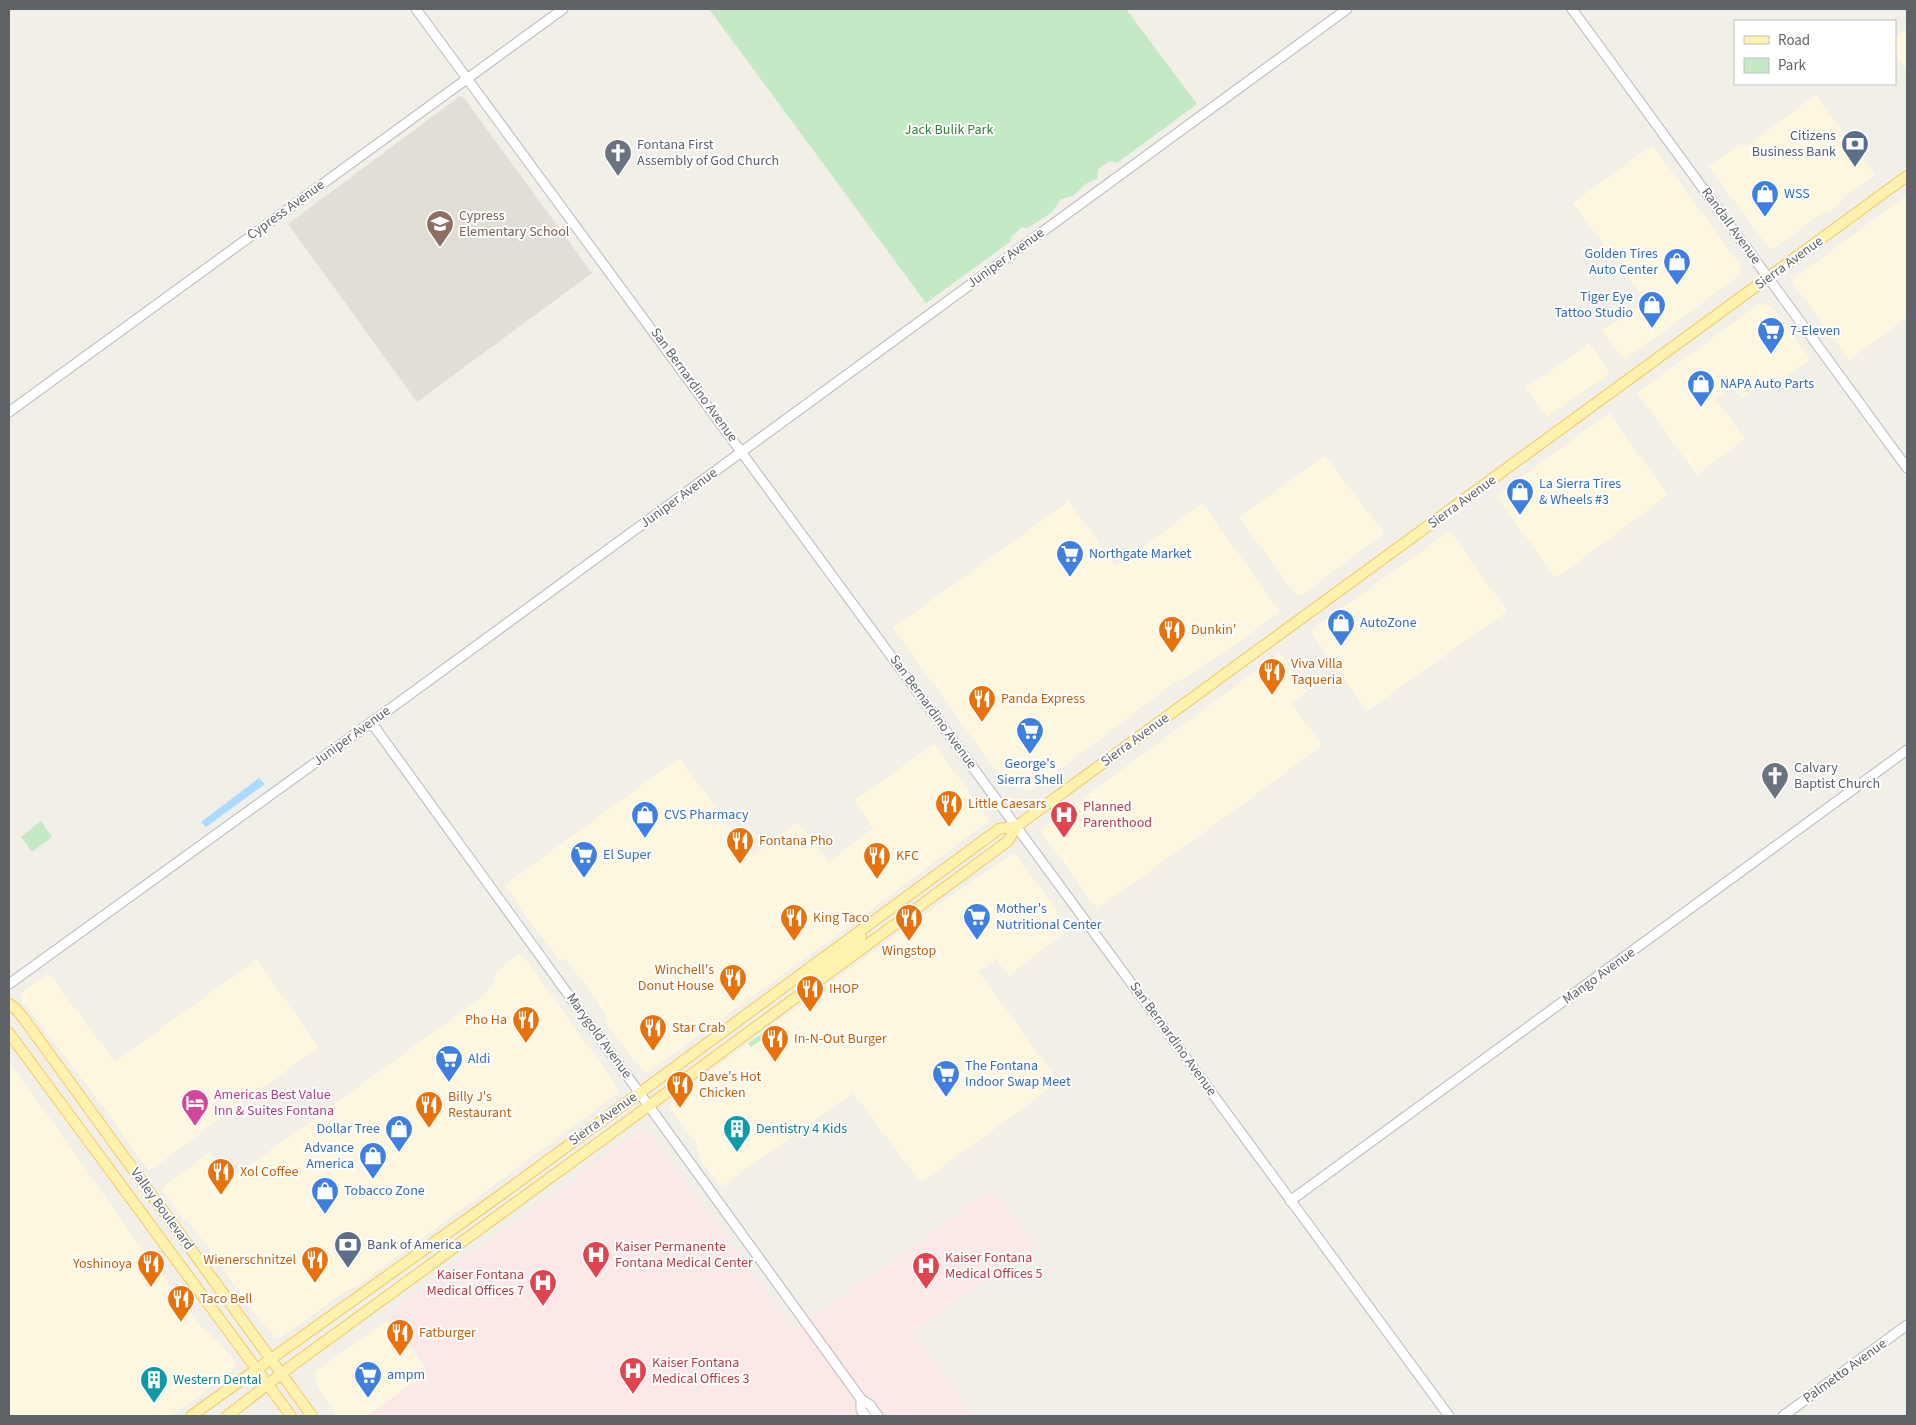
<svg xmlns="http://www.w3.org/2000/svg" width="1916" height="1425" viewBox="0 0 1916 1425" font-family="'Source Sans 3',sans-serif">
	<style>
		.commercial { fill: #fef7e0 }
		.education { fill: #e1ded6 }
		.medical { fill: #fce8e6 }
		.green { fill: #c5e8c5 }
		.water { fill: #aadaff }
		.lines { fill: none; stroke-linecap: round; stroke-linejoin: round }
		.tertiary-casing { stroke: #b5b8bc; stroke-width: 11 }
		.secondary-casing { stroke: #b6babf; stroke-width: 11 }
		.primary-casing { stroke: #f2c960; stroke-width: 12 }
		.tertiary { stroke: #fff; stroke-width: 9 }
		.secondary { stroke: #fff; stroke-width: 9 }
		.primary { stroke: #fff2af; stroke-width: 10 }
		.labels { text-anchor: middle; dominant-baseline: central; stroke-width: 4; stroke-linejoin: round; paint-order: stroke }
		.park-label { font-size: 14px; fill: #348238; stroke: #fff }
		.service-label { font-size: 14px; fill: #4e5e75; stroke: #fff; text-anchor: end }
		.worship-label { font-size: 14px; fill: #5b616d; stroke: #fff; text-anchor: start }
		.shop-label { font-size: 14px; fill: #366cbe; stroke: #fff; text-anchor: start }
		.street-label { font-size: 14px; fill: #5f6368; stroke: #fff }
		.education-label { font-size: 14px; fill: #785e54; stroke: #fff; text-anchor: start }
		.food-label { font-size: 14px; fill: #c56008; stroke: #fff; text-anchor: start }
		.health-label { font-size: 14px; fill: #be3a42; stroke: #fff; text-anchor: start }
		.hotel-label { font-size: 14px; fill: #b23c85; stroke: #fff; text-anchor: start }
		.culture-label { font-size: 14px; fill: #0d838f; stroke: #fff; text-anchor: start }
	</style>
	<rect width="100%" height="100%" fill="#f1efe8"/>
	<path class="commercial" d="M1907,29V71L1895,54V38Z
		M1816,95L1875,175L1840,200L1841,203L1832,210L1824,212L1774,249L1769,248L1709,167L1741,143L1745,147Z
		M1652,145L1741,266L1739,276L1626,359H1624L1602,330L1646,302L1573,203Z
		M1907,195V317L1849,360L1793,283V279Z
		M1759,304L1771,306L1810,359L1778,383L1773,376L1742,399L1733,387L1716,399L1745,439L1697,475L1637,393Z
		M1589,343L1609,371V374L1547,417L1525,386L1549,373Z
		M1609,413L1668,495L1556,578L1496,496Z
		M1325,456L1384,533L1302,595H1298L1295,594L1239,517Z
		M1069,501L1116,567L1202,503L1279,610L1278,613L1241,640L1194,672L1173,684L1031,791L1007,786L893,628Z
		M1450,531L1507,611L1367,711L1310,631Z
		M1280,653L1307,691L1291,703L1322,745L1246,802L1097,909L1040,830Z
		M934,744L988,818V821L847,928L648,1072L643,1071L604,1021L608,1018L566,958L560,961L525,915L505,885L679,758L752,856L797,823L801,826L829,862L873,828L854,801Z
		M1015,854L1070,928L1009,976L996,959L979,972L1053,1074L1056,1084L923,1181L918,1179L853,1093L722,1186L718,1184L700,1159L695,1142L671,1110L670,1104L675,1097L932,909L1010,855Z
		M518,954L523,956L599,1061L618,1089V1093L360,1284L344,1292L283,1336L277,1338L275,1337L255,1314L190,1222L184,1219L161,1189L210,1152L231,1179L482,997L493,985L497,972Z
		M257,959L318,1047L149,1171L102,1105L21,999L23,992L47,974L50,975L115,1062Z
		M9,1062L74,1152L126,1227L201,1327L218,1341L235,1363L233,1371L170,1416H9Z
		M386,1321L392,1322L426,1370L425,1373L368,1416H335L332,1407L317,1387L315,1372Z"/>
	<path class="education" d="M460,96L464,98L592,273L417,402L288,224Z"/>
	<path class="medical" d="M639,1130L649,1133L795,1331L993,1189L1033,1244L913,1332L973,1416H368L429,1371L388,1314L507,1227H512L530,1213V1210L551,1198L578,1178L582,1172Z"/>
	<path class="green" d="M709,9H1126L1197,104L1117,163L1110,161L1098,169L1097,179L1087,183L1073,196L1061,199L1052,212L1028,228L1022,227L1011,237L1010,242L926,303Z
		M41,821L52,837L32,852L21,837Z
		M773,1025L774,1031L751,1047L748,1044Z"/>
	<path class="water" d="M259,778L265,784L206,827L201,822Z"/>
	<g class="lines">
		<defs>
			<path id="tertiary" d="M1572,9L1907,468
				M9,412L563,9
				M371,722L861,1399L870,1405L878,1416
				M9,984L409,695L1347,9
				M1290,1201L1907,750
				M861,1399V1410L866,1416
				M1783,1416L1907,1325"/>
			<path id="secondary" d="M416,9L1449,1416"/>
			<path id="primary" d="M813,985L809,980L810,977L861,937
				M9,1004L16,1009L24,1019L312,1416
				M9,1033L291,1416
				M191,1416L502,1194L999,829L1017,826
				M227,1416L294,1364L635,1116L1008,841L1017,826L1907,176"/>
		</defs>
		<use href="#tertiary" class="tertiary-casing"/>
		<use href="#secondary" class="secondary-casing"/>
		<use href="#primary" class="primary-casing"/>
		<use href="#tertiary" class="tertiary"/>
		<use href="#secondary" class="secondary"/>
		<use href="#primary" class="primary"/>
	</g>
	<defs>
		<symbol id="bank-pin" viewBox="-11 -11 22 30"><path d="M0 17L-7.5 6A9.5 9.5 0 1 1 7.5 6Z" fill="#5c6f8a" stroke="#fff"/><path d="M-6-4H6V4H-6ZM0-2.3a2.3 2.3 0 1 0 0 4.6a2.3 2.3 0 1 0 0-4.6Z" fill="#fff"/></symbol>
		<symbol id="church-pin" viewBox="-11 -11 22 30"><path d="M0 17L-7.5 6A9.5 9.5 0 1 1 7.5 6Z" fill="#6b7280" stroke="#fff"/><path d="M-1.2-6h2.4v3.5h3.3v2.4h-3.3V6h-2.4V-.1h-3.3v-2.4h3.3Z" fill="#fff"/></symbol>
		<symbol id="shop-pin" viewBox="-11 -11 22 30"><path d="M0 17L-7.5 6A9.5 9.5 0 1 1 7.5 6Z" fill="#3f7fe0" stroke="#fff"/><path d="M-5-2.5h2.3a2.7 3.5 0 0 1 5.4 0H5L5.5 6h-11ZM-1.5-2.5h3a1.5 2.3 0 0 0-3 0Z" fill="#fff"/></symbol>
		<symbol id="school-pin" viewBox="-11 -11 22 30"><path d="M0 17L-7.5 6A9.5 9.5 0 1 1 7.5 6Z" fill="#8d6e63" stroke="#fff"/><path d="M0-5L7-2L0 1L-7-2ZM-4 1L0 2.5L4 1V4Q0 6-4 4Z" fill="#fff"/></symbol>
		<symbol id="supermarket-pin" viewBox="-11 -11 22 30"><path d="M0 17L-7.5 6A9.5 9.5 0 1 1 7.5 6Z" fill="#3f7fe0" stroke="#fff"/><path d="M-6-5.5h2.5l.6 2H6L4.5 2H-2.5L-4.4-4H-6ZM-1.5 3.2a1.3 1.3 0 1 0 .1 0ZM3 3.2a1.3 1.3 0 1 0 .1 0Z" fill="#fff"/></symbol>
		<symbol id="restaurant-pin" viewBox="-11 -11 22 30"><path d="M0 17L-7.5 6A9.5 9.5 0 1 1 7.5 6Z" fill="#e8710a" stroke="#fff"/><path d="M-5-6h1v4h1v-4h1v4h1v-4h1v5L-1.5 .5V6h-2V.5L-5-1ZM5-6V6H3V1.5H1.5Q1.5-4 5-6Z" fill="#fff"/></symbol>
		<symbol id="hospital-pin" viewBox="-11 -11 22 30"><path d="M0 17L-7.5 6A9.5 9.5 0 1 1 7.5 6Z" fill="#e0444e" stroke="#fff"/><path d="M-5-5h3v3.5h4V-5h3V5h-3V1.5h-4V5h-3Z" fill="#fff"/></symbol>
		<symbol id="hotel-pin" viewBox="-11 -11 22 30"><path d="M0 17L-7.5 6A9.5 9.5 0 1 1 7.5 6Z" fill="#d1479c" stroke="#fff"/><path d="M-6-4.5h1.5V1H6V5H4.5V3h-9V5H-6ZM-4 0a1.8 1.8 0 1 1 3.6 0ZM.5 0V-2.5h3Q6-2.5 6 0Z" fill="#fff"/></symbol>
		<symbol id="building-pin" viewBox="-11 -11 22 30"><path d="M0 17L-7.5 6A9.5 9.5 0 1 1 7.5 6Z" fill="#0f9aa8" stroke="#fff"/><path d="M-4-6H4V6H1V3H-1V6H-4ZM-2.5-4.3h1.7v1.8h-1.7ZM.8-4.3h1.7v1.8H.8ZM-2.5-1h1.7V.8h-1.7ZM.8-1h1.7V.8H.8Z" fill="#fff"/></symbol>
	</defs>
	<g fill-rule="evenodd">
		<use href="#bank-pin" x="1839" y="128" width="32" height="43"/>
		<use href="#church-pin" x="602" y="137" width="32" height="43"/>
		<use href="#shop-pin" x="1749" y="178" width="32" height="43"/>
		<use href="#school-pin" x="424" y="208" width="32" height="43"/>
		<use href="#shop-pin" x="1661" y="246" width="32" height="43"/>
		<use href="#shop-pin" x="1636" y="289" width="32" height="43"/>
		<use href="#supermarket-pin" x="1755" y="315" width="32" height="43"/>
		<use href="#shop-pin" x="1685" y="368" width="32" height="43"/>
		<use href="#shop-pin" x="1504" y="476" width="32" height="43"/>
		<use href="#supermarket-pin" x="1054" y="538" width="32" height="43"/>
		<use href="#shop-pin" x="1325" y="607" width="32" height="43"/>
		<use href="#restaurant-pin" x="1156" y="614" width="32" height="43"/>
		<use href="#restaurant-pin" x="1256" y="656" width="32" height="43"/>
		<use href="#restaurant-pin" x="966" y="683" width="32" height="43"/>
		<use href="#supermarket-pin" x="1014" y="715" width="32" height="43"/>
		<use href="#church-pin" x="1759" y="760" width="32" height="43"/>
		<use href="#restaurant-pin" x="933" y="788" width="32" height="43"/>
		<use href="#shop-pin" x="629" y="799" width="32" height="43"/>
		<use href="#hospital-pin" x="1048" y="799" width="32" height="43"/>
		<use href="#restaurant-pin" x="724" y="825" width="32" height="43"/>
		<use href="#supermarket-pin" x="568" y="839" width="32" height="43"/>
		<use href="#restaurant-pin" x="861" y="840" width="32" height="43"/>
		<use href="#supermarket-pin" x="961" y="901" width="32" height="43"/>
		<use href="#restaurant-pin" x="778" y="902" width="32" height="43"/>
		<use href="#restaurant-pin" x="893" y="902" width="32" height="43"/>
		<use href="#restaurant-pin" x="717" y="962" width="32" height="43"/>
		<use href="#restaurant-pin" x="794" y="973" width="32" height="43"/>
		<use href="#restaurant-pin" x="510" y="1004" width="32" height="43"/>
		<use href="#restaurant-pin" x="637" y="1012" width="32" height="43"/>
		<use href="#restaurant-pin" x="759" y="1023" width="32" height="43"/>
		<use href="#supermarket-pin" x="433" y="1043" width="32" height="43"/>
		<use href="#supermarket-pin" x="930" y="1058" width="32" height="43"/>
		<use href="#restaurant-pin" x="664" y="1069" width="32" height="43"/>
		<use href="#hotel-pin" x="179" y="1087" width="32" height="43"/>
		<use href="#restaurant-pin" x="413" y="1089" width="32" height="43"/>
		<use href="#shop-pin" x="383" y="1113" width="32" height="43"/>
		<use href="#building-pin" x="721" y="1113" width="32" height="43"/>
		<use href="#shop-pin" x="357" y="1140" width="32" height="43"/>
		<use href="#restaurant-pin" x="205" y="1156" width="32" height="43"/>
		<use href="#shop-pin" x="309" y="1175" width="32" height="43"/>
		<use href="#bank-pin" x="332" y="1229" width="32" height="43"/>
		<use href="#hospital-pin" x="580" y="1239" width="32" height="43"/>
		<use href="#restaurant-pin" x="299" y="1244" width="32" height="43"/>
		<use href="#restaurant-pin" x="135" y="1248" width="32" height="43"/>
		<use href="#hospital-pin" x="910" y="1250" width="32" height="43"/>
		<use href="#hospital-pin" x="527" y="1267" width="32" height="43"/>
		<use href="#restaurant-pin" x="165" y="1283" width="32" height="43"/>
		<use href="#restaurant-pin" x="384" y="1317" width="32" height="43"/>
		<use href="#hospital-pin" x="617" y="1355" width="32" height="43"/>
		<use href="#supermarket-pin" x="352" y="1359" width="32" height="43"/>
		<use href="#building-pin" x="138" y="1364" width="32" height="43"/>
	</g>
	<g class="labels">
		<g class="park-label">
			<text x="949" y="130">Jack Bulik Park</text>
		</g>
		<g class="service-label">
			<text x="1836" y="136">Citizens<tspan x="1836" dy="16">Business Bank</tspan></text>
			<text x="367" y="1245" text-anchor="start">Bank of America</text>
		</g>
		<g class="worship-label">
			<text x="637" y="145">Fontana First<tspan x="637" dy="16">Assembly of God Church</tspan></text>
			<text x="1794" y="768">Calvary<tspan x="1794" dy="16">Baptist Church</tspan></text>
		</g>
		<g class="shop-label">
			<text x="1784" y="194">WSS</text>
			<text x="1658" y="254" text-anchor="end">Golden Tires<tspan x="1658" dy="16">Auto Center</tspan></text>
			<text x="1633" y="297" text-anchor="end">Tiger Eye<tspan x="1633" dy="16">Tattoo Studio</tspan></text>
			<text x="1790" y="331">7-Eleven</text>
			<text x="1720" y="384">NAPA Auto Parts</text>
			<text x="1539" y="484">La Sierra Tires<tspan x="1539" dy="16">&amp; Wheels #3</tspan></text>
			<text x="1089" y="554">Northgate Market</text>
			<text x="1360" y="623">AutoZone</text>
			<text x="1030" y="764" text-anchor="middle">George's<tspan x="1030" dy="16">Sierra Shell</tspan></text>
			<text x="664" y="815">CVS Pharmacy</text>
			<text x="603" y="855">El Super</text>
			<text x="996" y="909">Mother's<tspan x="996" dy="16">Nutritional Center</tspan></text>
			<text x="468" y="1059">Aldi</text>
			<text x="965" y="1066">The Fontana<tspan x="965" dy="16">Indoor Swap Meet</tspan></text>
			<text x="380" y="1129" text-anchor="end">Dollar Tree</text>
			<text x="354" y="1148" text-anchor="end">Advance<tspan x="354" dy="16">America</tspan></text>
			<text x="344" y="1191">Tobacco Zone</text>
			<text x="387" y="1375">ampm</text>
		</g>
		<g class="street-label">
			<text transform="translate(286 210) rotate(-36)">Cypress Avenue</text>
			<text transform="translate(1731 226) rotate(54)">Randall Avenue</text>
			<text transform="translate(1006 258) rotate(-36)">Juniper Avenue</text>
			<text transform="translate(1789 263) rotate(-36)">Sierra Avenue</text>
			<text transform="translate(694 385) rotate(54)">San Bernardino Avenue</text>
			<text transform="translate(679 498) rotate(-36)">Juniper Avenue</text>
			<text transform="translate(1462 502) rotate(-36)">Sierra Avenue</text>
			<text transform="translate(933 712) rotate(54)">San Bernardino Avenue</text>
			<text transform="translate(352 736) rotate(-36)">Juniper Avenue</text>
			<text transform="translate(1135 740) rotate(-36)">Sierra Avenue</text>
			<text transform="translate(1599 976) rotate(-36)">Mango Avenue</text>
			<text transform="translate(599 1036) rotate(54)">Marygold Avenue</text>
			<text transform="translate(1173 1039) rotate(54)">San Bernardino Avenue</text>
			<text transform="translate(603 1119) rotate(-36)">Sierra Avenue</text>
			<text transform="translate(162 1209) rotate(54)">Valley Boulevard</text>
			<text transform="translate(1845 1371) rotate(-36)">Palmetto Avenue</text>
		</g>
		<g class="education-label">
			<text x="459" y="216">Cypress<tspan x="459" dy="16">Elementary School</tspan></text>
		</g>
		<g class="food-label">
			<text x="1191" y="630">Dunkin'</text>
			<text x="1291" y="664">Viva Villa<tspan x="1291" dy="16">Taqueria</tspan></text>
			<text x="1001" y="699">Panda Express</text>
			<text x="968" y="804">Little Caesars</text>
			<text x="759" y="841">Fontana Pho</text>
			<text x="896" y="856">KFC</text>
			<text x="813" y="918">King Taco</text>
			<text x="909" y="951" text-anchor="middle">Wingstop</text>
			<text x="714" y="970" text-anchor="end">Winchell's<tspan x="714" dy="16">Donut House</tspan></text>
			<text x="829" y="989">IHOP</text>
			<text x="507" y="1020" text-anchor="end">Pho Ha</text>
			<text x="672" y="1028">Star Crab</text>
			<text x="794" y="1039">In-N-Out Burger</text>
			<text x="699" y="1077">Dave's Hot<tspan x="699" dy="16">Chicken</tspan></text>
			<text x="448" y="1097">Billy J's<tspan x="448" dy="16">Restaurant</tspan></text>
			<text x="240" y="1172">Xol Coffee</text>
			<text x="296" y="1260" text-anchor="end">Wienerschnitzel</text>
			<text x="132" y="1264" text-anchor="end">Yoshinoya</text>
			<text x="200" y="1299">Taco Bell</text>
			<text x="419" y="1333">Fatburger</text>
		</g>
		<g class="health-label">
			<text x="1083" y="807">Planned<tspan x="1083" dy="16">Parenthood</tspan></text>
			<text x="615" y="1247">Kaiser Permanente<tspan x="615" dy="16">Fontana Medical Center</tspan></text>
			<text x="945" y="1258">Kaiser Fontana<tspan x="945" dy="16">Medical Offices 5</tspan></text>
			<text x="524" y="1275" text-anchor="end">Kaiser Fontana<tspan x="524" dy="16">Medical Offices 7</tspan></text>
			<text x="652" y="1363">Kaiser Fontana<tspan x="652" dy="16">Medical Offices 3</tspan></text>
		</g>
		<g class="hotel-label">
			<text x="214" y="1095">Americas Best Value<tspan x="214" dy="16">Inn &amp; Suites Fontana</tspan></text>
		</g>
		<g class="culture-label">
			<text x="756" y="1129">Dentistry 4 Kids</text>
			<text x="173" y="1380">Western Dental</text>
		</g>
	</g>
	<rect width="1916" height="1425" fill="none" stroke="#5f6368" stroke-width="20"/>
	<rect x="1734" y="20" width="162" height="65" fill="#ffffff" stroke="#bfc1c3"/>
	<rect x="1744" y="36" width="25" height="8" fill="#fff2af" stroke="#bfc1c3"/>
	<text x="1778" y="45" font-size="15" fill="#5f6368">Road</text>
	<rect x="1744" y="58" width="25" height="15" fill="#c5e8c5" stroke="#bfc1c3"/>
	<text x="1778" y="70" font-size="15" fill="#5f6368">Park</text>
</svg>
